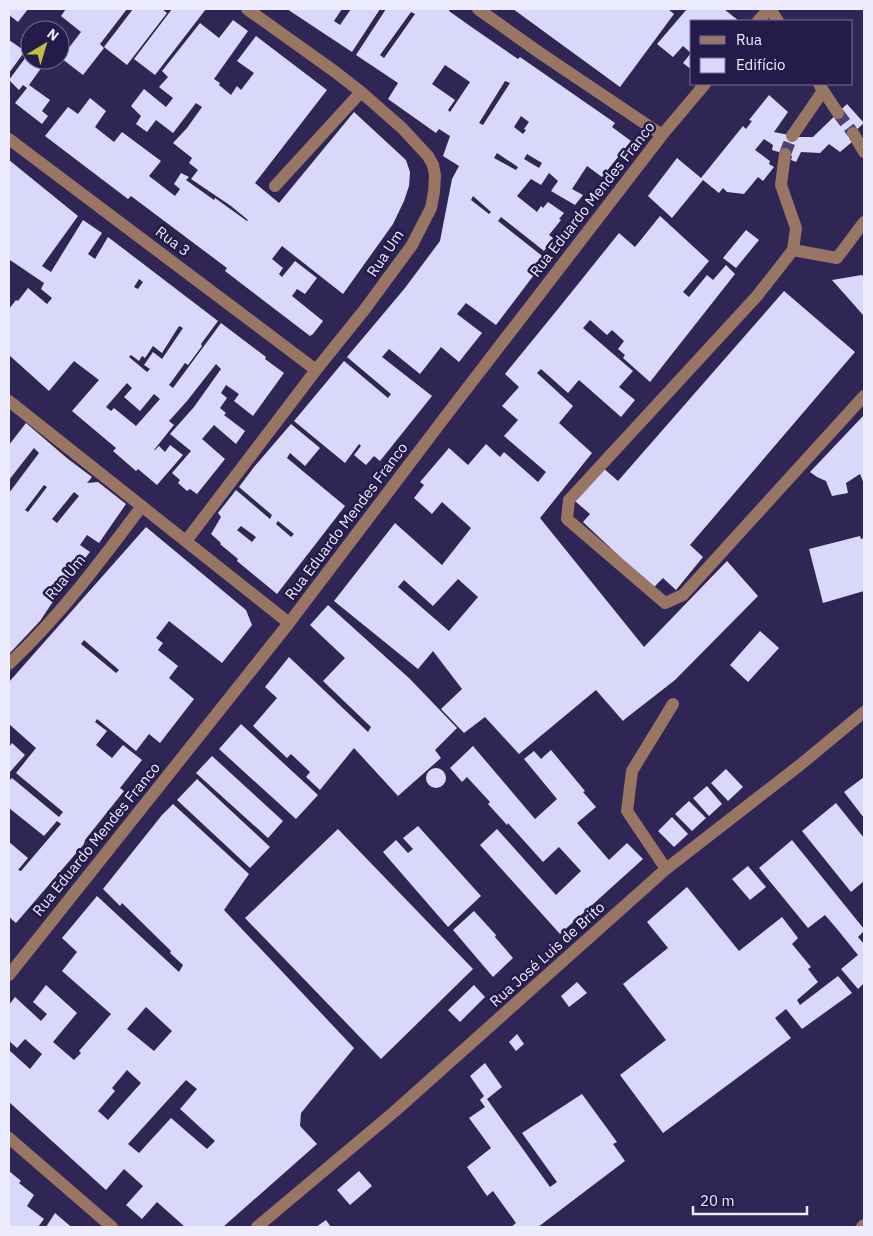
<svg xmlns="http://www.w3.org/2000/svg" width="873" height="1236" viewBox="0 0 873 1236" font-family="'IBM Plex Sans',sans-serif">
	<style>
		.building { fill: #dad8fa; fill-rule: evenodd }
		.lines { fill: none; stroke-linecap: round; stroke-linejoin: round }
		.minor-tunnel { stroke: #4c446e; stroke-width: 12; stroke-dasharray: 12 6; stroke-linecap: butt }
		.minor { stroke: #997563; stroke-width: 12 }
		.labels { text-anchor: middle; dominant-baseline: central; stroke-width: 5; stroke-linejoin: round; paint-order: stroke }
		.street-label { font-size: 15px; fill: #edecfe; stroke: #251b4a }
	</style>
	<rect width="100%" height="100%" fill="#2f2655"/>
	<path class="building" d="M9,9H28L18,22L9,15Z
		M66,9H127L100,44L104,48L83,75L61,58L81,32L61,16Z
		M133,9H162L167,13L127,65L104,47Z
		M172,9H206L155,75L134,59Z
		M287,9H342L334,21L340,25L351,9H380L352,52Z
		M386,9H450L449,11L470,26L518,59L520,57L615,123L612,127L631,141L602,177L587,166L572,189L583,195L575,205L551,191L558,181L549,173L541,185L531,179L517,196L537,212L541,206L543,208L548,202L564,213L559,219L561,220L549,235L553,238L544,251L501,217L498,221L546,259L496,325L466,303L457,314L482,333L459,362L441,347L420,374L389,349L382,357L432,396L380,461L374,456L366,465L354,455L361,446L359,444L345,463L294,421L344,361L388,398L391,394L347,357L405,288L440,241L452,179L459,166L443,156L450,136L439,129L436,133L388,99L398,83L356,55ZM411,12L415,14L384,58L380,55ZM445,65L470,82L450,112L448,110L455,100L432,84ZM505,81L510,83L483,125L479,123ZM521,116L529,122L524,129L526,130L523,134L514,127ZM497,153L518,167L516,170L494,158ZM527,154L542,163L539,168L524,159ZM473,196L491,212L489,214L471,200Z
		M513,9H668L674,14L620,87Z
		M687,9H724L739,21H692V70L683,63L691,53L683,46L673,57L657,44Z
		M233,20L248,31L214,79L220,83L219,85L231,95L237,86L241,90L254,73L237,61L256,36L327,90L255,183L279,203L354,112L406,160L410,172L409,186L404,201L393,224L343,294L282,246L272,259L283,268L279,274L282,277L295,261L317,278L305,294L297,289L292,296L323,321L313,334L310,336L225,271L227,268L131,196L128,199L45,136L68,107L78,114L90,98L106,111L95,127L114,142L122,132L161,161L149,176L175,196L180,189L174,184L181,173L189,177L186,180L214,200L215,198L247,221L248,220L231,206L191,179L198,170L189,163L192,158L173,143L187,128L202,107L196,103L173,133L156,120L147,132L136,124L141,116L131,106L144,89L166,107L173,98L159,87L168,77L162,71L200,23L219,38Z
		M9,40L25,51L9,73Z
		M26,57L29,59L30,58V60H39L44,64L29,85L50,100L42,111L48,116L42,124L15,103L27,88L23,85L19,90L9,80Z
		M769,95L788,112L774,132L799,137H813L847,104L864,123L853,133L852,142L840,152L829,144L820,153L801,152L796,162L791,160L792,156L772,150L773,145L764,139L755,150L770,161L769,164L774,167L763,181L758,177L744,194L727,192L723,188L719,193L703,180L672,218L648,196L677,158L701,178L743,126L746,129L752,121L749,120Z
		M9,160L78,216L42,266L51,272L83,220L102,233L88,254L95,259L108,237L218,321L201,344L202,346L188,365L185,363L169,385L173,388L221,323L266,357L265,359L284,373L253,416L234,401L239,394L226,385L221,393L227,398L220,408L226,413L224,415L245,431L236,444L214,425L202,439L225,459L197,494L190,489L187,491L178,483L180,480L172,473L191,451L170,434L194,407L221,369L216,364L187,401L169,421L174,425L154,450H155L159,446L165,452L170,445L183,455L157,485L138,469L136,471L113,451L116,448L72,411L99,380L74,361L49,391L9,355V309L16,300L18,301L28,288L47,304L52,298L41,289L44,283L10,260L9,262ZM139,279L143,282L138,289L134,287ZM179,326L183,328L162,359L153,352L144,365L150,369L147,372L129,357L131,355L139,361L142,356L145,358L153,346L162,353ZM127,383L132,388L124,397L140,411L154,394L160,399L136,426L114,408L111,411L106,407Z
		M660,216L709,261L683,292L689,297L707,275L713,280L726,265L735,274L650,382L623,358L625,355L618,349L624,341L612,330L607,335L590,320L583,328L633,371L619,387L635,400L621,417L579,380L568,393L541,369L537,373L573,406L559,423L592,453L540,518L644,647L727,561L758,596L675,680L625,719L623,721L596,690L519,754L485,717L464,733L441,709L462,689L433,651L418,669L334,601L395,523L442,565L471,528L442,502L432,514L414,498L424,485L420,482L449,448L468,465L486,444L500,457L504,452L538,482L546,472L504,436L518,420L502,406L519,387L505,374L562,304L619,233L635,247ZM458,579L478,597L449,631L398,587L404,580L433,606Z
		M746,230L759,240L736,268L723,258Z
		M862,275L864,277V316L832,280Z
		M784,291L855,352L690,545L703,557L676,590L663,578L653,588L583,522L590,514L575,501L602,467L618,481Z
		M863,416L864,419V484L860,474L846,483L848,493L832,496L826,481L817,477L810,472Z
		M26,423L68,459L92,477L87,483L98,482L126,504L99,543L87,535L80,545L90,552L68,579L40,621L9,654V493L39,453L34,448L9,480V445ZM44,485L47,487L28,512L25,510ZM74,492L79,496L57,523L52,519Z
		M291,424L320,448L305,466L290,453L287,458L345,506L277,594L237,561L238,559L220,544L221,543L211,534L221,517L218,513L236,490L270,519L272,515L239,487L254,467ZM278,521L294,534L291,537L276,524ZM241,526L256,537L252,542L237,530Z
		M146,527L246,610L252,625L222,663L169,621L156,638L163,643L158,650L178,666L169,678L194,699L160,743L149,734L136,751L97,719L95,722L107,731L96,745L112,758L123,745L142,760L120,788L124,791L85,840L84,844L16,923L9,917V842L28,858L18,870L21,871L61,824L57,821L44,836L9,808V781L12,778L59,817L63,812L16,773L36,748L9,724V682ZM84,640L119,670L116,673L81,644Z
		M860,536L861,539L864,538V591L823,603L809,549Z
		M328,605L410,679L457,728L435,750L441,758L398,796L354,748L320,790L306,777L310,772L291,754L287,758L253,726L277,698L265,687L289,657L368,732L371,727L323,681L345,658L310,625Z
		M760,631L779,648L748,682L730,665Z
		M241,724L318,795L296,819L219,749Z
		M12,743L25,755L9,773V747Z
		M473,746L535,819L557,799L524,759L534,751L541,759L551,750L585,791L583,792L596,807L577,823L609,860L627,843L643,859L560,934L480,845L497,829L556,895L581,871L559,847L543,862L508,823L507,825L488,804L490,802L467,777L462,782L450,768Z
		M212,756L283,821L268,838L196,773Z
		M426 778a10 10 0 1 1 20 0a10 10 0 1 1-20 0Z
		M726,769L743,787L728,801L711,783Z
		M864,777V818L844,792Z
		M197,779L270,847L250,868L177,800Z
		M707,786L722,804L709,816L693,798Z
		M689,801L706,818L692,831L675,814Z
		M836,803L864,838V881L851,892L802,831Z
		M173,804L249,874L224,910L354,1048L301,1113L300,1126L317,1144L223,1227H185L157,1202L142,1219L126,1205L143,1186L124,1169L106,1190L9,1102V1050L30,1069L42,1054L25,1039L17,1048L9,1041V1005L15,997L41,1021L47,1014L33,1002L46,985L77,1013L53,1042L74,1060L81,1053L79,1051L111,1014L62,971L77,952L62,938L97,896L179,972L183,965L170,953L171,951L122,903L120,906L103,889L162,815ZM146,1007L172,1031L154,1051L127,1029ZM127,1070L141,1083L108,1120L98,1111L115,1091L112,1088ZM186,1080L197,1089L180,1109L215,1141L207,1149L171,1118L139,1153L128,1144Z
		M672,817L688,834L674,847L658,831Z
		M418,826L481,896L448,927L383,852L396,840L408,853L413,849L403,838Z
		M338,829L473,969L381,1059L245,918Z
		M792,840L864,929V931L858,937L864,944V983L858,989L841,969L858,955L837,929L825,915L808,928L759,868Z
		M748,866L766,887L750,900L732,879Z
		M687,887L739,951L782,917L798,938L792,944L811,967L808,969L818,982L797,1000L800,1005L838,976L852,993L802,1029L786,1009L775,1018L791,1038L663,1133L620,1075L666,1040L623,984L668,948L647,922Z
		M474,911L496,935L495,937L513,958L493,977L453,930Z
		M577,982L587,993L569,1007L561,996Z
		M474,985L485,997L460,1022L448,1010Z
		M517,1034L524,1044L516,1051L509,1042Z
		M485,1063L502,1087L487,1099L550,1187L557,1182L522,1133L582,1094L617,1142L613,1144L625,1161L538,1227H511L516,1223L493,1191L487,1196L467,1167L491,1148L469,1118L485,1107L480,1100L484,1096L470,1076Z
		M9,1171L21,1181L19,1183L34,1195L27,1206L44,1219L38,1227H9Z
		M359,1171L372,1186L350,1205L337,1190Z
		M55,1213L69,1225L72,1227H46Z
		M326,1220L331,1227H316Z"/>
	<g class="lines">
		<path class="minor-tunnel" d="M838,113L853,133
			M785,154L792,136"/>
		<path class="minor" d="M478,9L540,53L662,135
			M770,9L778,21
			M758,21L769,9
			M820,86L838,113
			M853,133L864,152
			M792,136L823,91
			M9,139L316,370
			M785,154L781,185L796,228L793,250L757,296L569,500L567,519L665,603L683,595L864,396
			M275,186L361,92
			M793,250L837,258L864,222
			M9,401L289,623
			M186,541L316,370L365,309L412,245L431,208L434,192L435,175L433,165L428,156L402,128L361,92L334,71L247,9
			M9,664C59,617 101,561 142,506
			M666,869L627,811L632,771L673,704
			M9,975L289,623L448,413L662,135L705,84
			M9,1138L112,1227
			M257,1227L394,1112L666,869L800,765L864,712
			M862,1227L864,1225"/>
	</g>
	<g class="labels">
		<g class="street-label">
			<text transform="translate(592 199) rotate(-52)">Rua Eduardo Mendes Franco</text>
			<text transform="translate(173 241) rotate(37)">Rua 3</text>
			<text transform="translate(385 253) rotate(-56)">Rua Um</text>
			<text transform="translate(346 521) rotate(-53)">Rua Eduardo Mendes Franco</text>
			<text transform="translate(65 577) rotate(-50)">Rua Um</text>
			<text transform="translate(96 839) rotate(-51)">Rua Eduardo Mendes Franco</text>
			<text transform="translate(547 954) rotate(-42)">Rua José Luis de Brito</text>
		</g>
	</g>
	<rect width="873" height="1236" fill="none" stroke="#edecfe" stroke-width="20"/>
	<rect x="690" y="20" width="162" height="65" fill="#251b4a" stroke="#756f92"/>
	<rect x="700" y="36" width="25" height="8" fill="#997563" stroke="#756f92"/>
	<text x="736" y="45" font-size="15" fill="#edecfe">Rua</text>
	<rect x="700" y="58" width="25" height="15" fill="#dad8fa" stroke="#756f92"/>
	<text x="736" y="70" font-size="15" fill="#edecfe">Edifício</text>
	<g transform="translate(45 45) rotate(38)"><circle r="24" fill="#251b4a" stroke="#756f92"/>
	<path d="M0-4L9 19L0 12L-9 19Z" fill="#bfbe41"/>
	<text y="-8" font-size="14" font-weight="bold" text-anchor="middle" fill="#edecfe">N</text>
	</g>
	<path d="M693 1206v8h114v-8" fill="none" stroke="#edecfe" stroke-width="2.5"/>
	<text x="700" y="1206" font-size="15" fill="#edecfe" stroke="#251b4a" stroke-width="4" paint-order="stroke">20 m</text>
</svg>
